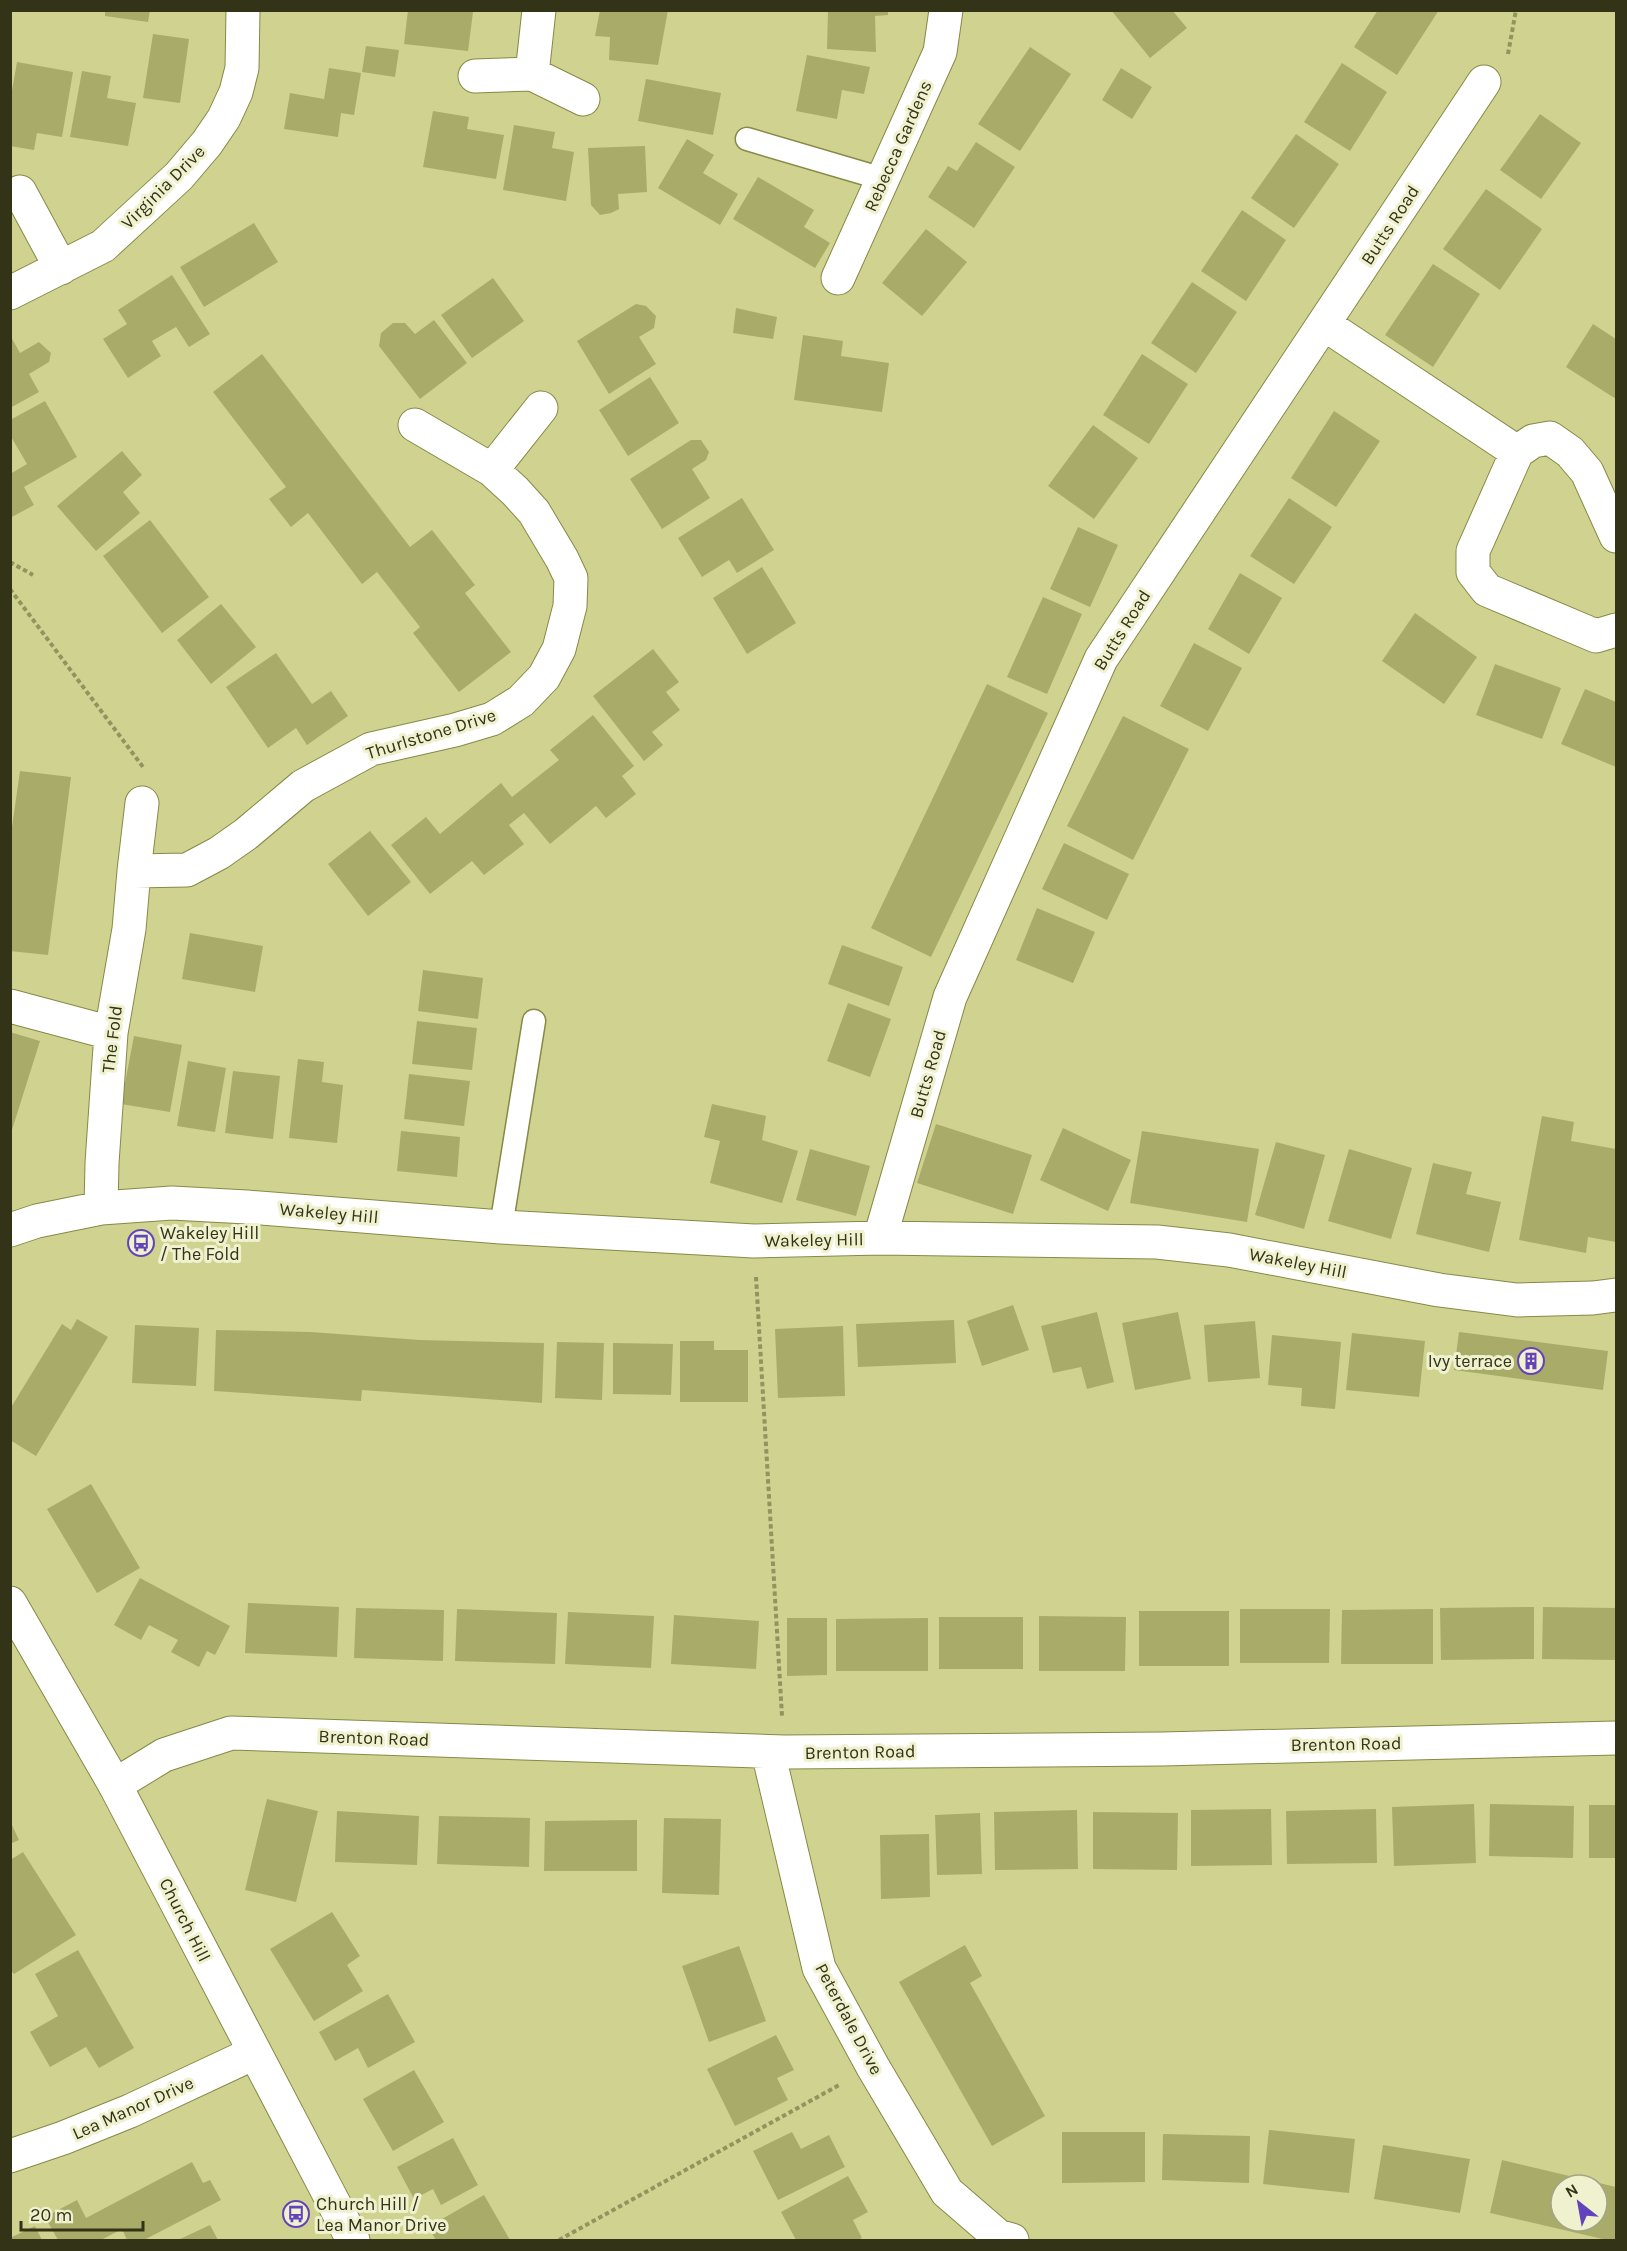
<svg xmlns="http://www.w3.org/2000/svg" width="1627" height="2251" viewBox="0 0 1627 2251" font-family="Karla,sans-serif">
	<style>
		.building { fill: #a9ac69; fill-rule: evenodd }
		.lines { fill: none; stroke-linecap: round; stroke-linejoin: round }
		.lane-casing { stroke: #878947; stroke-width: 25 }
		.street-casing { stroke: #878947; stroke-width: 35 }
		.secondary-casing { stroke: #878947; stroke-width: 35 }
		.path { stroke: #91945f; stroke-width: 4; stroke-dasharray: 4.5 3; stroke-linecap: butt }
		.lane { stroke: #fff; stroke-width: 22 }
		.street { stroke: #fff; stroke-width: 33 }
		.secondary { stroke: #fff; stroke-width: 33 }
		.labels { text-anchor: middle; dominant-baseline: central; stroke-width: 6; stroke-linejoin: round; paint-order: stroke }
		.street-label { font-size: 18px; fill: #323317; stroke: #eff1cf }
		.poi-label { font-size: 18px; fill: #323317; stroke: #eff1cf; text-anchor: start }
	</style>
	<rect width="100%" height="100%" fill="#d0d38f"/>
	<path class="building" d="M105,10H150L148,22L105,16Z
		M408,10L473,12L468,51L404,44Z
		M600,10H668L658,65L609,60L610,37L595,36Z
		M828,10H888V15L875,16L876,52L827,49Z
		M1111,10H1172L1187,28L1150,58Z
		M1378,10H1439L1397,75L1354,47Z
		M153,34L189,39L180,103L143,98Z
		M366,46L399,50L395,77L362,72Z
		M1030,47L1071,74L1020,151L978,124Z
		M807,55L870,67L864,94L842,90L837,119L796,111Z
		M17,62L73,72L62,137L37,133L34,150L10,146V102Z
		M1342,63L1387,92L1350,151L1304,122Z
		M329,68L361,73L354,115L341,113L338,137L284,129L290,93L324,99Z
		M1121,68L1152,87L1132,119L1102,100Z
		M82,71L111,76L107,98L136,103L128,146L70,137Z
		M646,79L721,93L713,135L638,121Z
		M433,111L469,117L467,129L504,135L496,179L423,167Z
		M1540,114L1581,143L1541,199L1500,170Z
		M514,125L555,132L552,148L574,152L566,201L503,190Z
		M1296,134L1339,164L1294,228L1251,198Z
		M687,139L714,155L703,173L738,194L720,225L658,188Z
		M976,142L1015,167L974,228L928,197L948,166L957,171Z
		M645,146L647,192L618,194L619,209L611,213L600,215L591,205L588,148Z
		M758,177L814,210L804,227L830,243L815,268L733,219Z
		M1486,189L1542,229L1500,290L1443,249Z
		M1242,210L1286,240L1246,301L1201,271Z
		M254,223L278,262L204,307L180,267Z
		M926,229L967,262L922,316L882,283Z
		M1433,264L1480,294L1433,367L1385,335Z
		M172,275L210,334L189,347L176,327L152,341L161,356L128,378L103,339L127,324L118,310Z
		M493,278L524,321L472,358L441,315Z
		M1192,282L1237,312L1196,373L1151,343Z
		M636,304L646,306L656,316L654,328L639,337L656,364L609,394L577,341Z
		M736,308L777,317L773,339L733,333Z
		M434,320L467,363L420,399L379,346L381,333L393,323H405L415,334Z
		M1593,324L1616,339V399L1566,367Z
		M10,335L20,353L39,342L51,353L49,362L29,374L39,392L10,408Z
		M803,335L843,341L841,356L889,363L882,412L794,400Z
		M262,354L410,547L432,530L475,585L465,593L511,652L459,692L413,633L420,627L377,572L362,584L308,513L291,527L269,499L286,487L213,392Z
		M1142,354L1188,384L1149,444L1103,415Z
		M650,377L679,423L628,456L599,410Z
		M45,401L77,457L24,487L34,505L10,518V474L27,464L10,435V420Z
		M1334,411L1380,441L1336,507L1291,478Z
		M1093,425L1138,458L1094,519L1048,486Z
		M691,440H701L709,452L706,460L692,469L710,498L662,529L630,479Z
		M122,451L142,475L123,492L140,513L96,551L57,506Z
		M742,498L774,550L737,573L729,560L702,577L678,538Z
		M1289,498L1332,527L1294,584L1250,556Z
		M150,520L209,597L162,633L103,556Z
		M1078,527L1118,545L1090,607L1050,589Z
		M762,567L796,623L747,654L713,598Z
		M1240,573L1282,598L1249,654L1208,629Z
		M1043,597L1082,614L1047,694L1007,677Z
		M221,604L256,647L211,684L177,640Z
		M1415,613L1477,657L1444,704L1382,661Z
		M1194,643L1242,668L1208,731L1160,706Z
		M653,649L679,682L666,692L680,710L652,732L663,745L644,761L593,696Z
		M276,653L312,704L331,691L348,716L307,745L296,728L268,748L226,687Z
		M1495,664L1561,688L1542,739L1476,715Z
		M987,684L1048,713L931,957L871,928Z
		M1585,689L1616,702V767L1561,744Z
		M593,715L634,766L622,776L636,794L606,818L596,806L550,844L524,813L509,825L524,844L484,875L472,861L430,894L391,845L426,817L440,834L501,783L512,797L559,760L550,750Z
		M1123,716L1189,749L1133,860L1067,826Z
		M20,771L71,777L48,955L10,951V841Z
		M370,831L411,882L368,916L328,864Z
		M1064,843L1129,874L1107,920L1042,889Z
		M1037,908L1095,932L1073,983L1016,960Z
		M190,933L263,946L255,992L182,979Z
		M842,945L903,967L889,1006L828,984Z
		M423,970L483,978L478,1019L418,1011Z
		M848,1003L891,1019L870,1077L827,1061Z
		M417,1021L477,1028L472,1070L412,1064Z
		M10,1032L40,1041L11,1133H10Z
		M134,1036L182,1045L170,1112L121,1104Z
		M298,1059L324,1062L322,1082L343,1085L337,1143L289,1138Z
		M188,1061L226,1068L215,1132L177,1126Z
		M233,1071L280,1076L273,1139L225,1133Z
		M409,1074L470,1081L464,1126L404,1119Z
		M712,1104L766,1116L762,1140L798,1151L782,1203L710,1183L720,1141L704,1137Z
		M1542,1116L1574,1122L1571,1141L1616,1149V1242L1588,1237L1586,1253L1519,1240Z
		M936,1124L1032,1155L1013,1214L917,1183Z
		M1063,1128L1131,1160L1108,1211L1040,1180Z
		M401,1131L460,1137L457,1177L397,1171Z
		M1142,1131L1259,1149L1247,1222L1130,1203Z
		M1276,1142L1325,1155L1304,1229L1255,1215Z
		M810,1149L870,1166L856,1216L796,1200Z
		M1349,1149L1412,1168L1391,1239L1328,1221Z
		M1433,1163L1472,1172L1466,1194L1501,1202L1489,1252L1416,1234Z
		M1013,1305L1029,1350L982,1366L967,1321Z
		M1097,1312L1114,1382L1087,1389L1081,1367L1053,1373L1041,1326Z
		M1178,1312L1191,1379L1135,1390L1122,1323Z
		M77,1319L108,1337L36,1456L10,1440V1409L62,1324L71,1330Z
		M954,1320L956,1363L858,1367L856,1324Z
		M1255,1321L1260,1378L1208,1382L1204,1325Z
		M135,1325L199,1328L196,1386L132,1383Z
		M843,1326L845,1396L778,1398L775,1329Z
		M216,1330L311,1332L420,1340L544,1343L542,1403L362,1390L361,1401L214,1391Z
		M1459,1332L1608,1351L1603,1390L1454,1370Z
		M1352,1333L1425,1341L1419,1397L1346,1390Z
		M1272,1335L1341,1342L1335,1409L1301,1406L1302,1388L1268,1385Z
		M680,1341H714V1350H748V1402H680Z
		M557,1342L604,1343L602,1400L555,1398Z
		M613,1343L673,1344L671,1395L613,1394Z
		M91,1484L140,1568L97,1593L47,1509Z
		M140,1578L230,1626L215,1655L207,1651L199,1667L171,1652L178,1640L149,1625L141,1640L114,1625Z
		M248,1603L339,1607L337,1657L245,1653Z
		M1534,1607V1659L1441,1660L1440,1608Z
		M1543,1607L1616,1608V1660L1542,1659Z
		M356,1608L444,1610L443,1661L354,1658Z
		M457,1609L557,1613L555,1664L455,1661Z
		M1240,1609H1330L1329,1663H1240Z
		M1433,1609V1664H1341L1342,1610Z
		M1139,1611H1229V1666H1139Z
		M568,1612L654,1616L651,1668L565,1664Z
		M674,1615L759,1621L756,1669L671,1664Z
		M1039,1616L1126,1617L1125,1671H1039Z
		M939,1617H1023V1669H939Z
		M787,1618H827V1675L787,1676Z
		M928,1618V1671H836V1619Z
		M267,1799L318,1811L296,1902L245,1890Z
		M1474,1804L1476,1863L1394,1866L1392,1807Z
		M1490,1804L1574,1806L1573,1858L1489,1856Z
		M1589,1805H1616V1858H1589Z
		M1271,1809L1272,1865L1191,1866V1810Z
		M1376,1809L1377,1863L1287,1864L1286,1811Z
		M1077,1810L1078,1869L995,1870L994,1812Z
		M337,1811L419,1816L417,1865L335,1862Z
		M1093,1812L1178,1813L1177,1870L1093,1869Z
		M980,1813L982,1874L937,1875L935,1815Z
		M439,1816L530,1818L529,1867L437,1864Z
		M664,1818L721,1819L719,1895L662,1893Z
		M637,1820V1871H544L545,1821Z
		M10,1821L19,1840L10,1844Z
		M929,1834L930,1897L881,1899L880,1835Z
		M23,1852L76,1935L14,1974L10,1969V1860Z
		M332,1912L360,1956L347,1965L363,1991L314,2021L270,1949Z
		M965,1945L982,1976L970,1983L1045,2116L992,2146L899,1982Z
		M739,1946L766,2021L709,2042L682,1966Z
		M78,1950L134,2048L99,2068L86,2047L50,2067L30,2032L58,2016L35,1974Z
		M388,1994L415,2042L368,2068L358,2048L335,2061L319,2032Z
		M776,2035L794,2070L777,2078L788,2100L735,2126L707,2069Z
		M414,2070L444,2122L393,2151L363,2099Z
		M1269,2130L1355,2139L1349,2193L1263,2184Z
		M792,2132L801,2149L829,2135L845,2167L778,2200L753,2151Z
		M1062,2132H1145V2182L1062,2183Z
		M1163,2134L1250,2136L1249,2183L1162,2180Z
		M453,2138L478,2185L441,2205L433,2189L414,2199L397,2167Z
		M1383,2145L1470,2159L1460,2213L1374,2199Z
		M1502,2160L1616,2187V2240H1607L1490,2213ZM1561,2185H1597V2221H1561Z
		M192,2162L203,2183L210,2180L221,2200L144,2240H127L122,2229L101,2240H58L45,2217L77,2200L86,2218Z
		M848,2176L868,2212L853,2220L862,2238L857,2240H796L781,2212Z
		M484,2195L510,2240H436L428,2227Z
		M210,2225L218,2240H178Z
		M35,2226L42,2240H10V2238Z"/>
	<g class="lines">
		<defs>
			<path id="lane" d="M747,139L883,179
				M501,1227L534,1021"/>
			<path id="street" d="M532,74L539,10
				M475,76L532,74L583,99
				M20,192L61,268
				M838,278L940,52L946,10
				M10,293L103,246L179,176L207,143L224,118L236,92L242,68L243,10
				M1324,324L1517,452
				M492,470L541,408
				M1616,536L1587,472L1570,452L1550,438L1533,441L1517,452L1473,551V572L1487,590L1596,636L1616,630
				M142,803L134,871L187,870L219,853L246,834L303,786L371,749L455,730L492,719L521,701L544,677L559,649L570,606L571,578L562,559L534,512L515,491L492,470L415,425
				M10,1006L111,1033
				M101,1208L102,1163L111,1033L129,929L134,871
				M10,1230L37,1221L101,1208L172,1203L247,1207L501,1227L754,1241L880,1238L1157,1242L1229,1250L1439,1290L1517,1300L1593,1298L1616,1295
				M880,1238L950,997L1101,659L1484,82
				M768,1752L819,1968L873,2067L947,2192L998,2236L1012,2240
				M115,1785L164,1755L231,1733L784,1752L1162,1749L1616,1738
				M10,2156L63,2138L130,2111L254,2053"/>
			<path id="secondary" d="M10,1603L115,1785L353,2240"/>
		</defs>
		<use href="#lane" class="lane-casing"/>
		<use href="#street" class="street-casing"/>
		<use href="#secondary" class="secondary-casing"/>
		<path class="path" d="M1508,54L1516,10
			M10,562L33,575
			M10,589L143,767
			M756,1277L782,1716
			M559,2240L841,2084"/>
		<use href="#lane" class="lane"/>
		<use href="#street" class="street"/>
		<use href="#secondary" class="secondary"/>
	</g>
	<defs>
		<symbol id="bus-ring" viewBox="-11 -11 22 22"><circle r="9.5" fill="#eff1cf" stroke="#6343bb" stroke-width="1.5"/><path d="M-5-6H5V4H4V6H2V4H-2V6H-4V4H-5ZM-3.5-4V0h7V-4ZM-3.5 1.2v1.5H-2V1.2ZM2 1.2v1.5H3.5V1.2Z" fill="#6343bb"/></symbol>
		<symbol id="building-ring" viewBox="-11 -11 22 22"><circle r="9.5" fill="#eff1cf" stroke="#6343bb" stroke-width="1.5"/><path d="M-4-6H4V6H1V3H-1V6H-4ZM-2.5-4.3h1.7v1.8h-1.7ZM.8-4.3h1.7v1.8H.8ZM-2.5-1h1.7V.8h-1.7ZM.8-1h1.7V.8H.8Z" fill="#6343bb"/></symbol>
	</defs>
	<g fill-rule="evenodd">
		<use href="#bus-ring" x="126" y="1228" width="30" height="30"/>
		<use href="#building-ring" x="1516" y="1346" width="30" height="30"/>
		<use href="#bus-ring" x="281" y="2199" width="30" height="30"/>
	</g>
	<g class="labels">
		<g class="street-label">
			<text transform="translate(898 146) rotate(-66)">Rebecca Gardens</text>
			<text transform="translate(163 187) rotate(-45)">Virginia Drive</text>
			<text transform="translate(1390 225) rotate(-57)">Butts Road</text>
			<text transform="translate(1122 630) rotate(-58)">Butts Road</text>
			<text transform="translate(431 734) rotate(-17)">Thurlstone Drive</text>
			<text transform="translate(112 1039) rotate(-83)">The Fold</text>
			<text transform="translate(928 1074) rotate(-74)">Butts Road</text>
			<text transform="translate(329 1213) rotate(5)">Wakeley Hill</text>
			<text transform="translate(814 1240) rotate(-1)">Wakeley Hill</text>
			<text transform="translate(1298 1263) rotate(11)">Wakeley Hill</text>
			<text transform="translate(374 1738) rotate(2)">Brenton Road</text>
			<text transform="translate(1346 1744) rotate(-1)">Brenton Road</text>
			<text transform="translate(860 1752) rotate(-1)">Brenton Road</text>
			<text transform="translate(185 1920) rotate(63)">Church Hill</text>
			<text transform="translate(849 2019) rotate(62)">Peterdale Drive</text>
			<text transform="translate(133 2108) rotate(-24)">Lea Manor Drive</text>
		</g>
		<g class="poi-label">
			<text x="160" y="1233">Wakeley Hill<tspan x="160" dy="21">/ The Fold</tspan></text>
			<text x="1512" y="1361" text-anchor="end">Ivy terrace</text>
			<text x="316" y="2204">Church Hill /<tspan x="316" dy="21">Lea Manor Drive</tspan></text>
		</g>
	</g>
	<rect width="1627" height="2251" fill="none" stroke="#323317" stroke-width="24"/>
	<g transform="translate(1579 2203) rotate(329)"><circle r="28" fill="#eff1cf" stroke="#a3a585" stroke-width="1.5"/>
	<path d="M0-4.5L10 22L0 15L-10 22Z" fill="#6343bb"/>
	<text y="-9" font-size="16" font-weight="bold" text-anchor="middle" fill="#323317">N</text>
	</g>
	<path d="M21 2221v9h122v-9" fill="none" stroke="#323317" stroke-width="3"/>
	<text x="30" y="2221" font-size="18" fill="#323317" stroke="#eff1cf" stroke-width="4.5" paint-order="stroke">20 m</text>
</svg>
